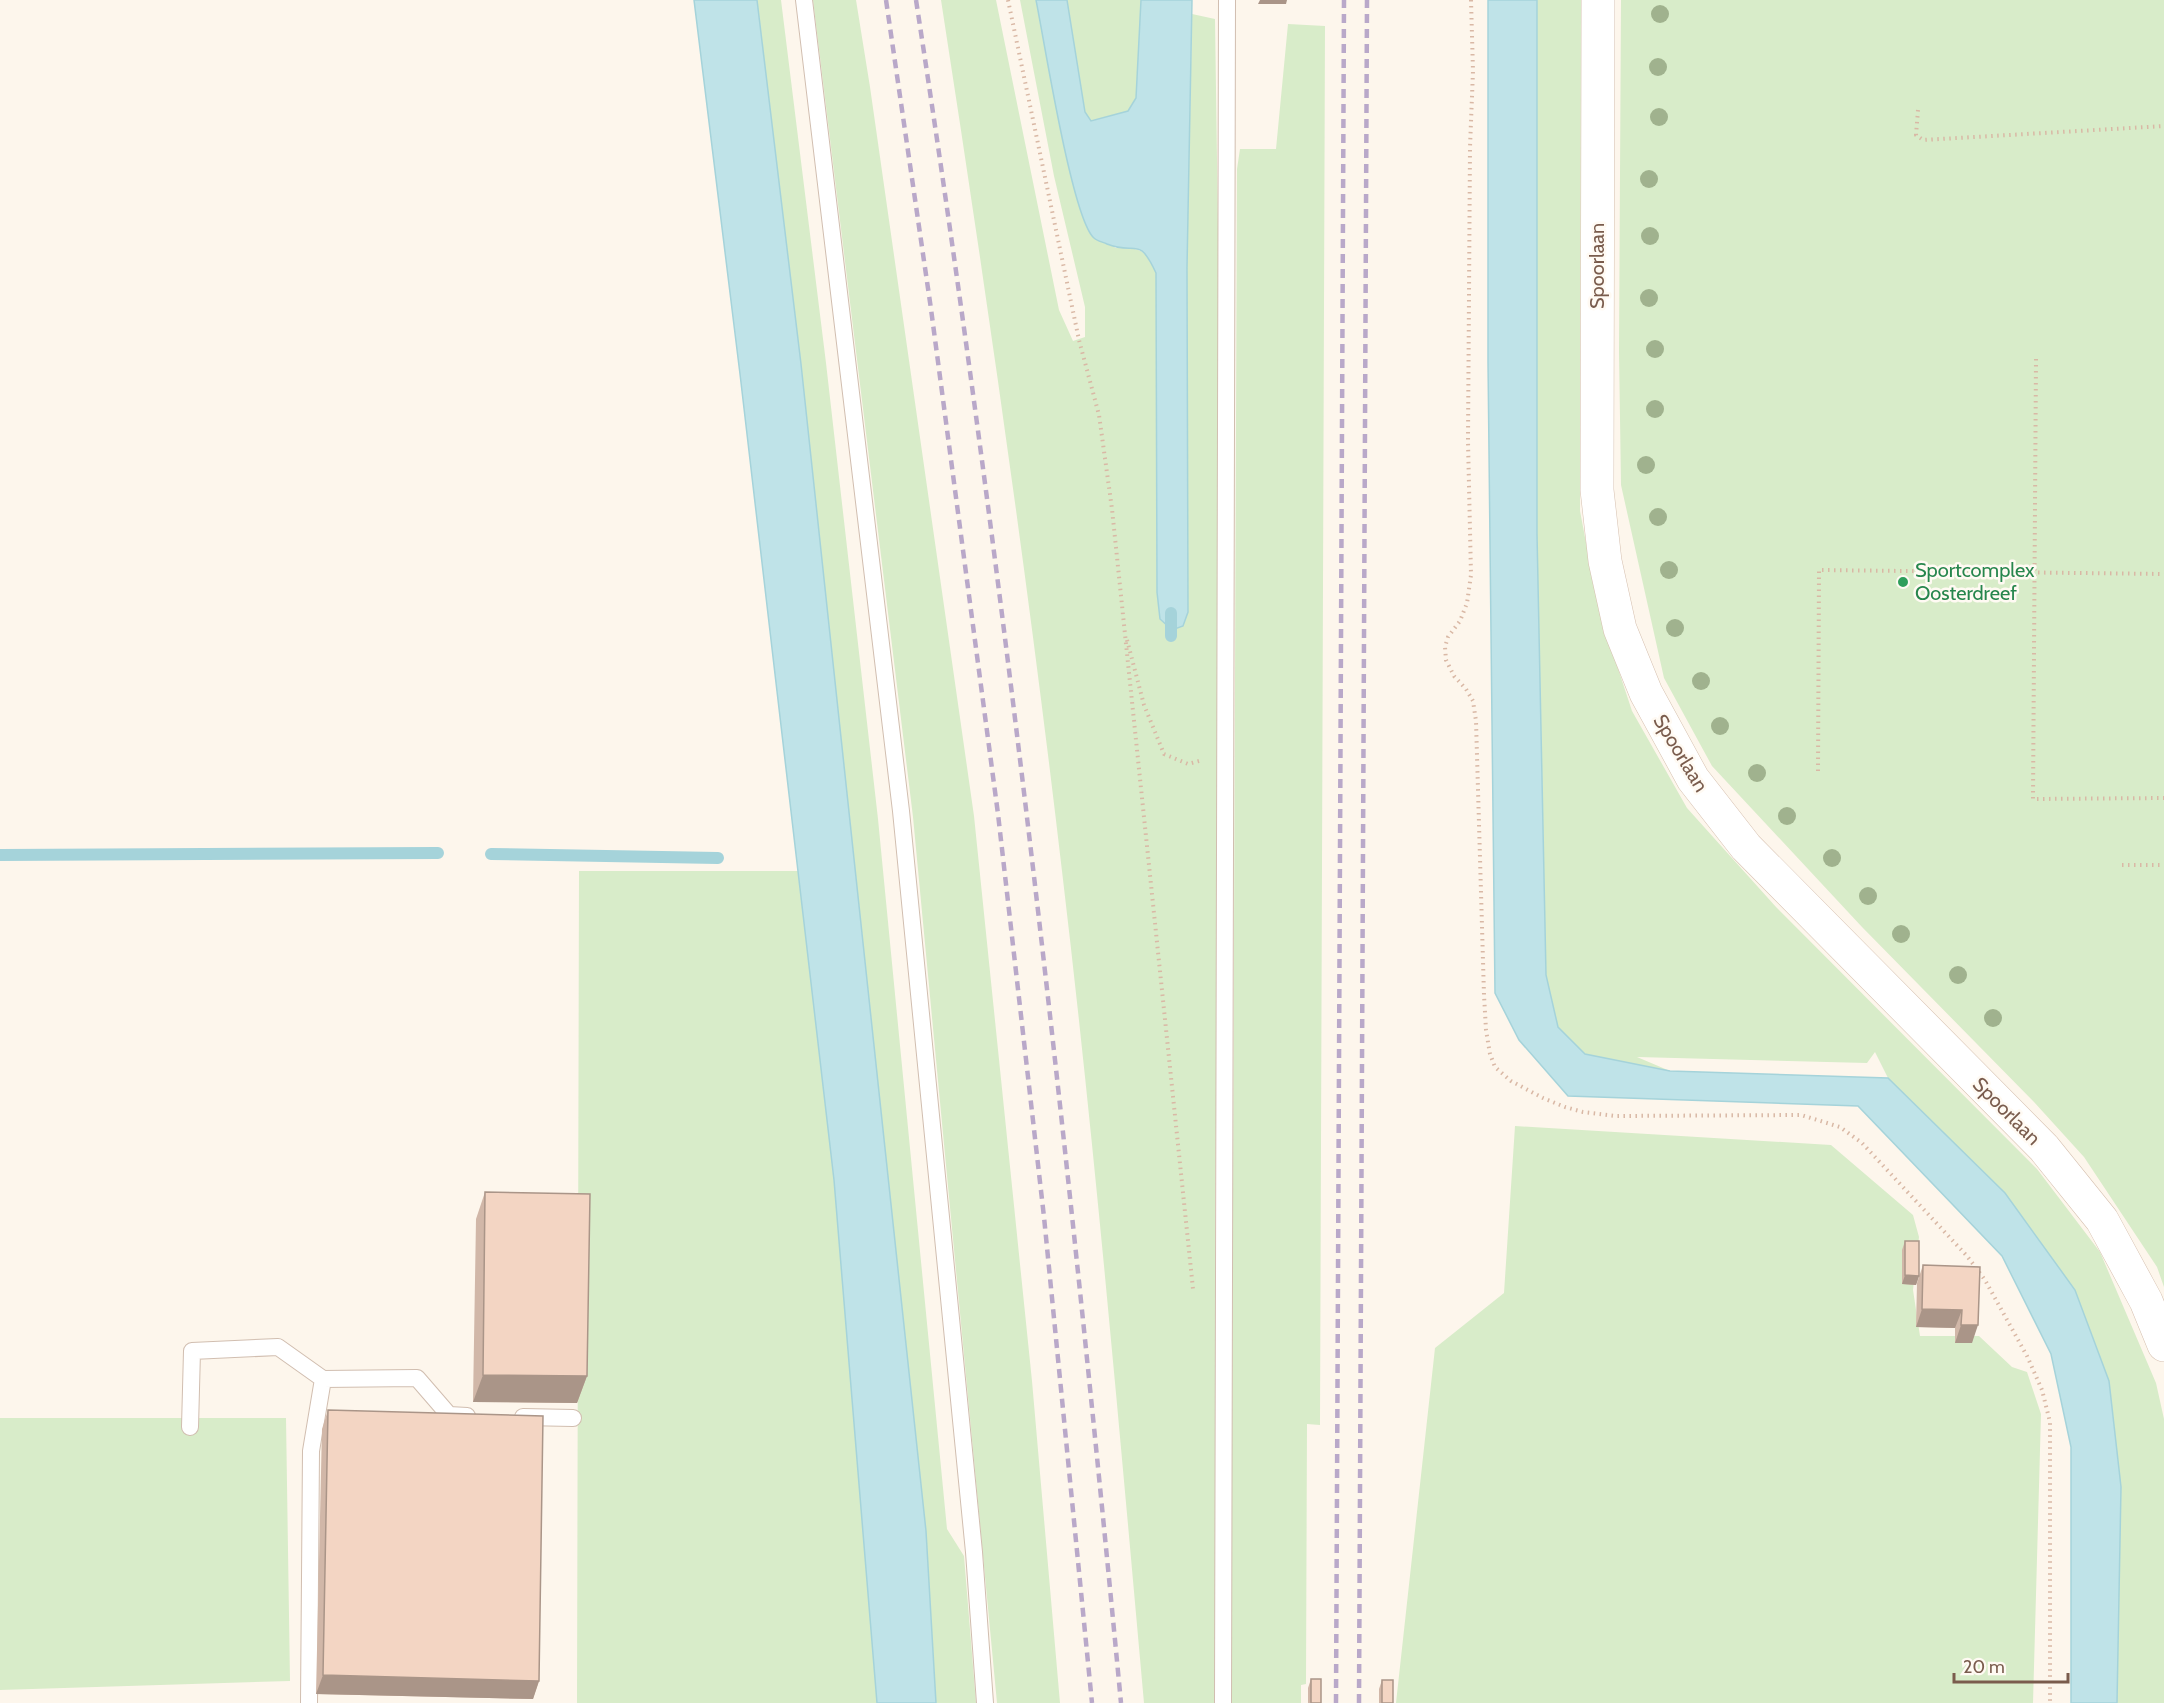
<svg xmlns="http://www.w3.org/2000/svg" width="2164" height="1703" viewBox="0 0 2164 1703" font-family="Cabin,sans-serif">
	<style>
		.green { fill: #d8ecc9 }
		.water { fill: #bfe3e8; stroke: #a5d3da; stroke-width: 1.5 }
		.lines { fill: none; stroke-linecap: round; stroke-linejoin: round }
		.stream { stroke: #a5d3da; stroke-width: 12 }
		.lane-casing { stroke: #d1beb0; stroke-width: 18 }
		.secondary-casing { stroke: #d6c0b0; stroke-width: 34 }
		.path { stroke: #d9b8a5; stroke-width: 4; stroke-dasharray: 1.5 4.5; stroke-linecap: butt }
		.lane { stroke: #fff; stroke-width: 16 }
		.secondary { stroke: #fff; stroke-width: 33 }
		.rail { stroke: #b9a8c9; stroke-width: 4.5; stroke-dasharray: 9 6; stroke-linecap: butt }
		.tree { fill: #a0b28e }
		.wall { fill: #d1b7a8 }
		.shaded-wall { fill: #aa9588 }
		.building { fill: #f3d5c3; stroke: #aa9588; stroke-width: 1.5 }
		.leisure-dot { fill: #2e9e5b; stroke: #fffaf3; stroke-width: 2 }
		.labels { text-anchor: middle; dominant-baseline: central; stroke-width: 5; stroke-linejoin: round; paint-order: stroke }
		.street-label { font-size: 20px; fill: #7a5c4d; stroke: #fffaf3 }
		.leisure-label { font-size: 20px; fill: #27864d; stroke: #fffaf3; text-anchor: start }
	</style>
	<rect width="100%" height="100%" fill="#fdf6ec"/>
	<path class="green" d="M757,0H781L826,363L878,819L947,1529L964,1556L976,1703H936L926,1531L801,364Z
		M813,0H856L870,87L974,816L1032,1381L1060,1703H997L913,817Z
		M941,0H996L1059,310L1073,341L1085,337V307L1054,176L1020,0H1036L1070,171L1115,248C1142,248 1145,249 1156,273L1157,592L1160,619L1188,612L1187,268L1192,14L1215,19L1220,370V753L1215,1211L1216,1703H1144C1119,1425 1095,1148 1062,871C1028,580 986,290 941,0Z
		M1067,0H1141L1136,98L1128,111L1091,121L1085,113Z
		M1537,0H1581L1580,511L1599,611L1632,711L1687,808L1776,907L2037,1169L2100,1252L2156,1383L2164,1419V1703H2117L2121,1487L2109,1381L2005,1193L1888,1078L1875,1052L1867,1063L1637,1057L1670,1071L1585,1054L1558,1028L1546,975L1537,534Z
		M1621,0H2164V1287L2157,1267L2084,1157L2034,1102L1862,927L1712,766L1664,678L1621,485L1619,352Z
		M1288,24L1325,26L1320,1425L1307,1424L1306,1684L1301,1685V1703H1231L1237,169L1240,149H1276Z
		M579,871H819L893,1703H577Z
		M1515,1126L1831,1145L1913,1215L1919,1237L1913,1290L1920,1336H1979L2012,1367L2027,1372L2041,1414L2033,1703H1396L1435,1348L1504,1293Z
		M0,1418H286L290,1681L0,1690Z"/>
	<path class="water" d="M694,0H757L801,364L926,1531L936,1703H877L834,1180L740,374Z
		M1036,0H1067L1085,112L1091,121L1128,111L1136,98L1141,0H1192L1187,268L1188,612L1183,626L1172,630L1160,619L1157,592L1156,273C1138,234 1136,256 1107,244C1103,242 1097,241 1094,238C1072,219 1044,39 1036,0Z
		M1488,0H1537V534L1546,975L1558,1027L1585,1054L1670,1071L1888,1078L2005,1193L2075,1290L2109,1381L2121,1487L2117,1703H2071V1447L2051,1354L2002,1256L1858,1106L1568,1096L1519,1040L1495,993L1488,362Z"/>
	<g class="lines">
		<path class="stream" d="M1171,613V636
			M491,854L718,858
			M0,855L438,853"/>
		<defs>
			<path id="lane" d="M804,0L901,811L974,1552L985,1703
				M523,1417L573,1418
				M190,1427L192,1351L278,1347L323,1379
				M309,1703L311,1451L323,1379L417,1378L449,1415L467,1416
				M1223,1703L1227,0"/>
			<path id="secondary" d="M1598,0L1597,490L1605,561L1620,629L1646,693L1693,779L1746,847L2044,1148L2102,1220L2146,1301L2164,1345"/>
		</defs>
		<use href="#lane" class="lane-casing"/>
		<use href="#secondary" class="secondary-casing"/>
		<path class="path" d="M1008,0L1079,340L1099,415L1112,509L1193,1289
			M1471,0L1473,71L1470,147L1468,441L1471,575L1467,603L1460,621L1448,637L1445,647L1446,660L1454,676L1466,689L1473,701L1476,721L1484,995L1486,1030L1490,1054L1495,1067L1511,1081L1543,1098L1565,1107L1583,1112L1615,1116L1801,1115L1840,1127L1862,1143L1967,1256L1985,1280L2027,1356L2042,1390L2050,1422V1703
			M1918,110L1916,135L1923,140L2164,126
			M2036,359L2033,799L2164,798
			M1127,640L1144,705L1164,754L1188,764L1199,761
			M1818,771L1819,570L2164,574
			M2122,865H2164"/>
		<use href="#lane" class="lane"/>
		<use href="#secondary" class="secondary"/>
		<path class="rail" d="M886,0L931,309L998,814L1044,1217L1092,1703
			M916,0C1003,565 1067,1134 1121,1703
			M1336,1703L1344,0
			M1359,1703L1367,0"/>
	</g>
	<g class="tree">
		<circle cx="1660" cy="14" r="9"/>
		<circle cx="1658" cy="67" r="9"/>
		<circle cx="1659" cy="117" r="9"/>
		<circle cx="1649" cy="179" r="9"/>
		<circle cx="1650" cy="236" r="9"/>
		<circle cx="1649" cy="298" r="9"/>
		<circle cx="1655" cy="349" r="9"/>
		<circle cx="1655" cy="409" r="9"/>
		<circle cx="1646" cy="465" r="9"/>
		<circle cx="1658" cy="517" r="9"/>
		<circle cx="1669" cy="570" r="9"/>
		<circle cx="1675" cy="628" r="9"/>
		<circle cx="1701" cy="681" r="9"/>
		<circle cx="1720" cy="726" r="9"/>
		<circle cx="1757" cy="773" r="9"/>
		<circle cx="1787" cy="816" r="9"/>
		<circle cx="1832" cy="858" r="9"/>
		<circle cx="1868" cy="896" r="9"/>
		<circle cx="1901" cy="934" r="9"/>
		<circle cx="1958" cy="975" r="9"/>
		<circle cx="1993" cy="1018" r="9"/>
	</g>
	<path class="wall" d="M485,1192L587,1376L577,1403L473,1402L476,1219Z
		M1905,1241L1919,1276L1916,1285L1902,1284V1250Z
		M1923,1265L1980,1267L1972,1343H1955V1328L1916,1327L1917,1283Z
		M328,1410L539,1681L533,1699L316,1694L322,1429Z
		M1311,1679L1321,1703H1308V1688Z
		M1382,1680L1393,1703H1379V1689Z"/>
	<path class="shaded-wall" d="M1260,0H1287L1286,4H1258Z
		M1905,1275L1919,1276L1916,1285L1902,1284Z
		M1922,1309L1962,1310L1955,1328L1916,1327Z
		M1961,1325H1978L1972,1343H1955Z
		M483,1375L587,1376L577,1403L473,1402Z
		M323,1675L539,1681L533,1699L316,1694Z"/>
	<path class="building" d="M485,1192L590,1194L587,1376L483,1375Z
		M1905,1241H1919V1276L1905,1275Z
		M1923,1265L1980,1267L1978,1325H1961L1962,1310L1922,1309Z
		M328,1410L543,1416L539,1681L323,1675Z
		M1311,1679H1321V1703H1311Z
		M1382,1680H1393V1703H1382Z"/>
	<circle class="leisure-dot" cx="1903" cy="582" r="6"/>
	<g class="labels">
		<g class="street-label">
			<text transform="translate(1597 266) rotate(-90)">Spoorlaan</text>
			<text transform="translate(1681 753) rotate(59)">Spoorlaan</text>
			<text transform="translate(2007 1111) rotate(45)">Spoorlaan</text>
		</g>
		<g class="leisure-label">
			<text x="1915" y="570">Sportcomplex<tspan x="1915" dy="23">Oosterdreef</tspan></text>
		</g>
	</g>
	<path d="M1954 1673v9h114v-9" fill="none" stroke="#7a5c4d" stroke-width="3"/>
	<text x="1963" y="1673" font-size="18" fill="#7a5c4d" stroke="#fffaf3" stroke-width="4.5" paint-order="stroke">20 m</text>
</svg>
